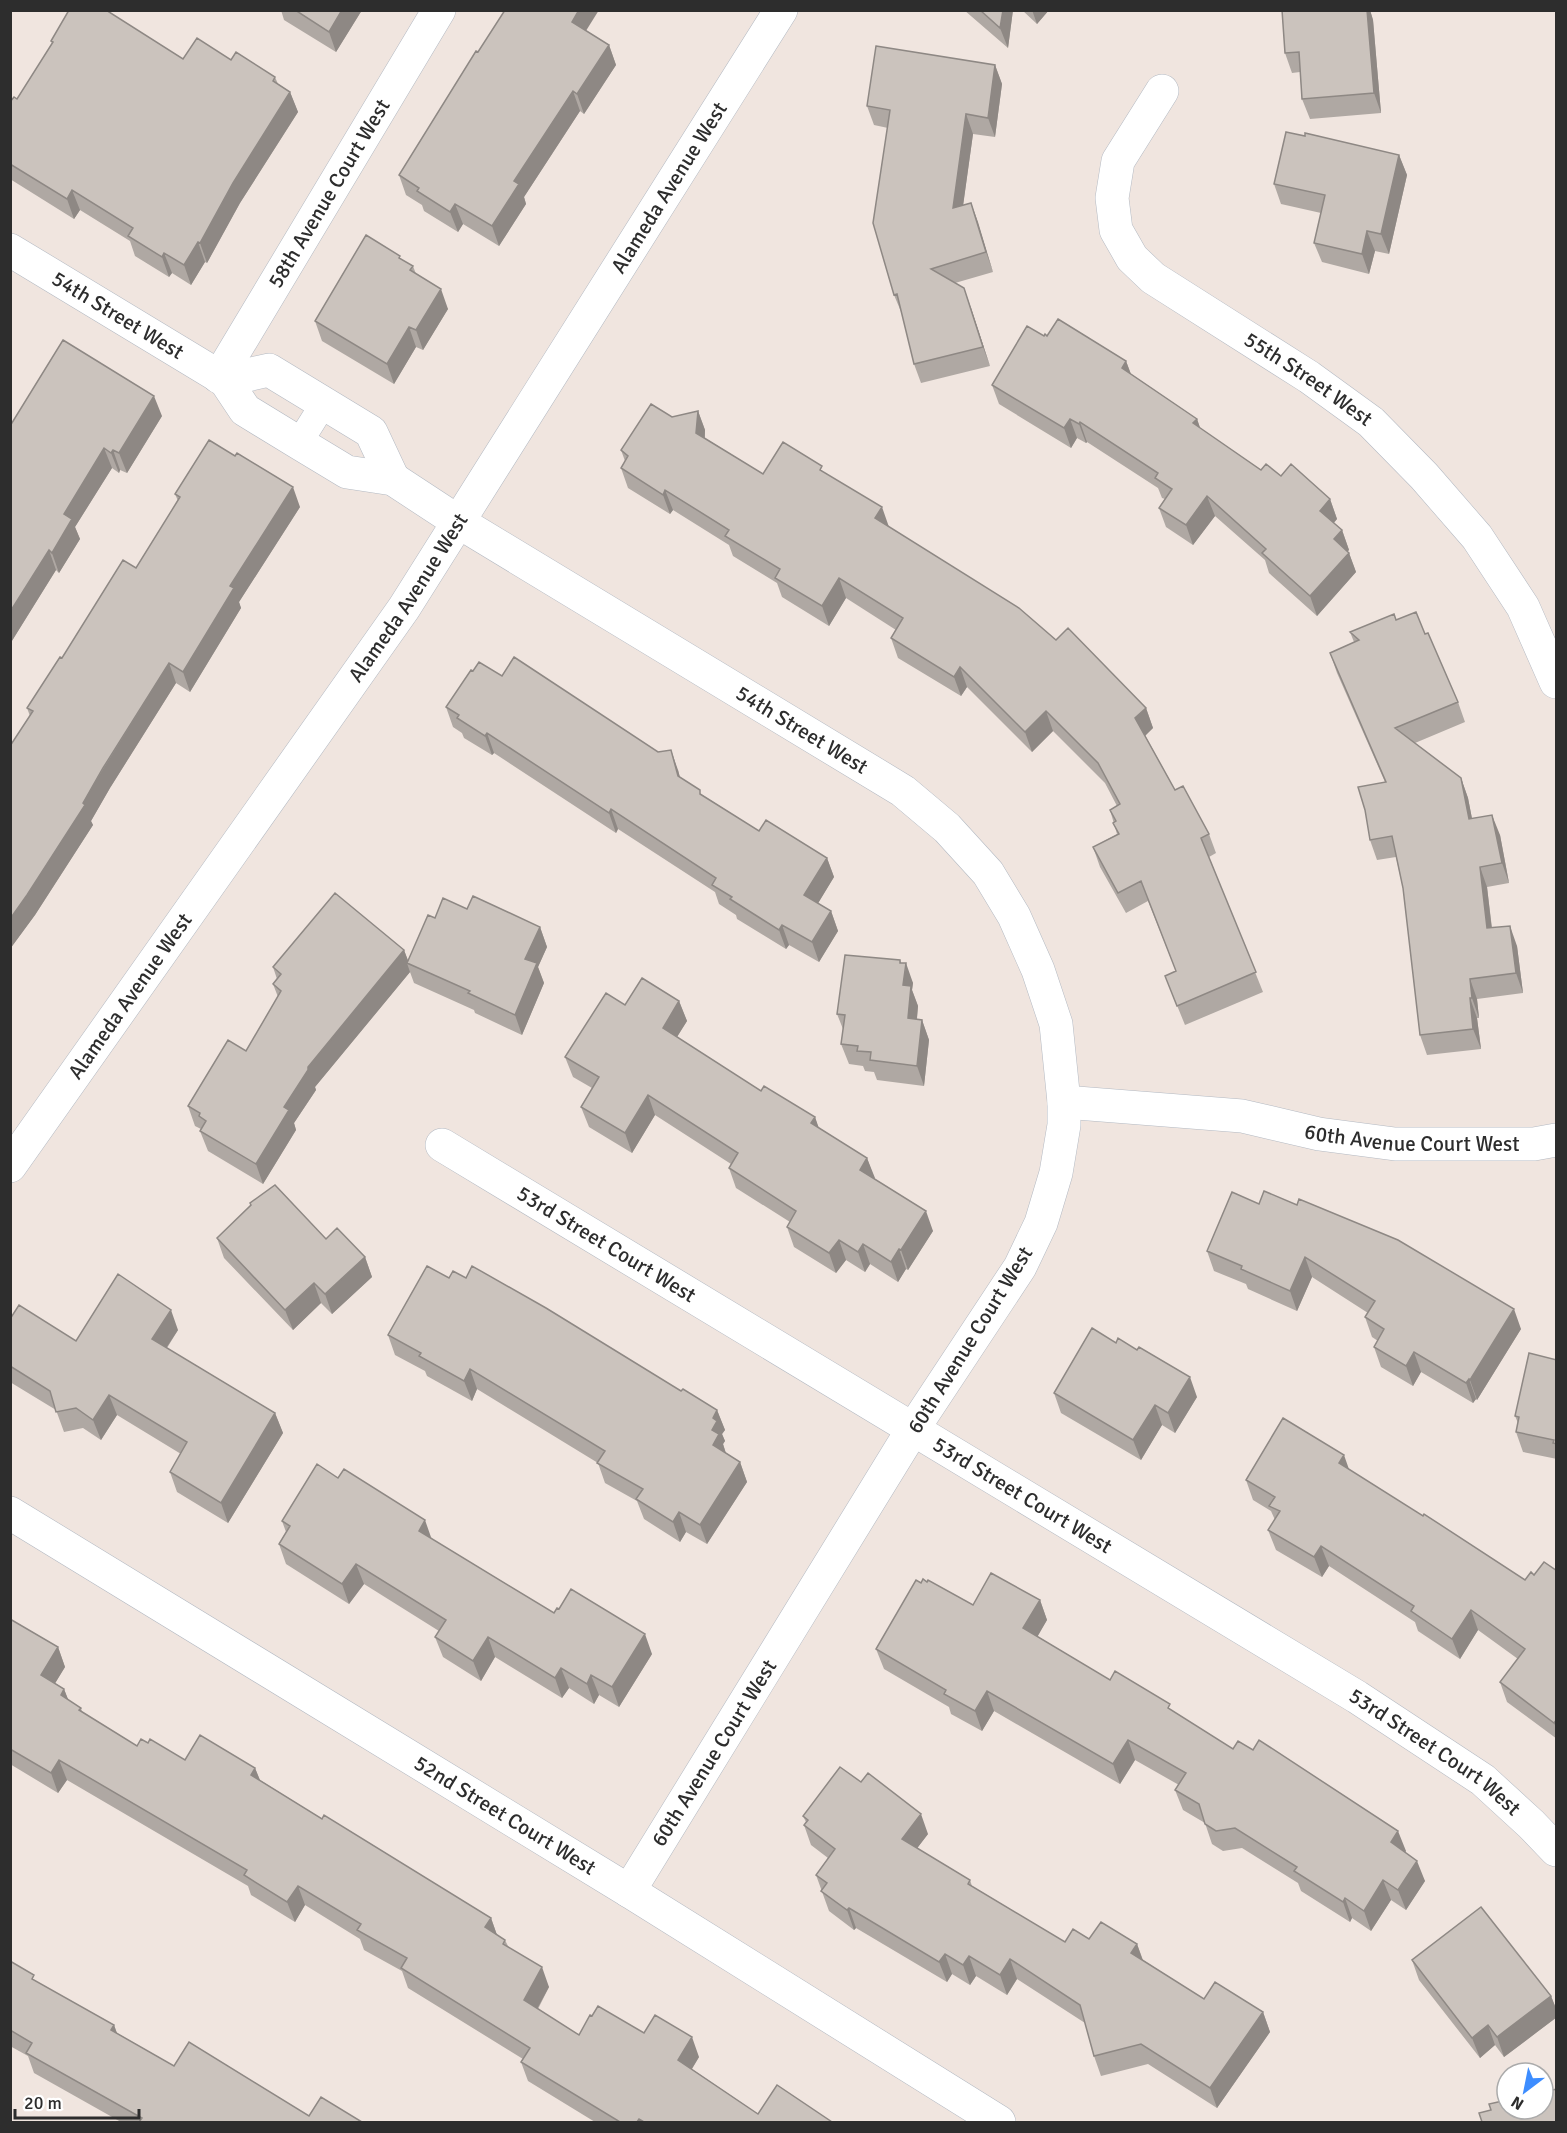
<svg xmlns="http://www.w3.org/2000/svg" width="1567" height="2133" viewBox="0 0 1567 2133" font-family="Signika,sans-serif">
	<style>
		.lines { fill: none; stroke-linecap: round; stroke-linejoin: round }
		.service-casing { stroke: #b3b9c2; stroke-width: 27 }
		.minor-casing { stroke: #b3b9c2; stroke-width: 34 }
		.tertiary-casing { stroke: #b3b9c2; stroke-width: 34 }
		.service { stroke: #fff; stroke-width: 26 }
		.minor { stroke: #fff; stroke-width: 33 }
		.tertiary { stroke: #fff; stroke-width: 33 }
		.wall { fill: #afa8a3 }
		.shaded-wall { fill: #8e8884 }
		.building { fill: #cbc3bd; stroke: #8e8884; stroke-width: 1.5 }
		.labels { text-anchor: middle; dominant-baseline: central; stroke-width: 6; stroke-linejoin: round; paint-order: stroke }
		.street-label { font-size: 21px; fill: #2d2d2d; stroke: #fff }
	</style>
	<rect width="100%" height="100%" fill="#f0e5df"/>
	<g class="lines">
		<defs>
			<path id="service" d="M299,443L324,403"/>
			<g id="minor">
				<path id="s1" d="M1162,91L1118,161L1112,198L1116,230L1132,258L1153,278L1309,377L1371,422L1424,476L1477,537L1523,607L1556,682"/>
				<path id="s2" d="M10,250L225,380L245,410L299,443L347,472L393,479L457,521L903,791L947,828L988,873L1014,916L1038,970L1056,1024L1064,1102V1125L1056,1173L1041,1223L1020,1267L913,1429L629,1891"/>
				<path id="s3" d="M219,377L439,10"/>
				<path d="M225,380L269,370L371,432L393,479"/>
				<path id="s4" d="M1064,1102L1242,1116L1319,1134L1395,1144H1534L1556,1140"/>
				<path id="s5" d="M442,1145L1357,1697L1483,1780L1531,1824L1556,1850"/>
				<path id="s6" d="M10,1513L629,1891L999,2122"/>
			</g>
			<g id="tertiary">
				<path id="s7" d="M10,1166L404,608L781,10"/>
			</g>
		</defs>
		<use href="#service" class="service-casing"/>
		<use href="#minor" class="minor-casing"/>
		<use href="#tertiary" class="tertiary-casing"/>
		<use href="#service" class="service"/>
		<use href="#minor" class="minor"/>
		<use href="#tertiary" class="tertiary"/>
	</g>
	<path class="wall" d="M281,10H362L336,52L284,20Z
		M964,10H1013L1008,48Z
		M1022,10H1049L1037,24Z
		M1282,10H1370L1373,20L1381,113L1310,119L1302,99L1300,72L1292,73L1285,53Z
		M586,31L609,45L616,65L584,114L580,111L524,197L526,204L499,246L463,224L458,232L424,211L422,205L406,195L399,175L478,52Z
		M51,41L183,59L231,60L275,77L278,84L290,92L298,112L240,203L207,263L205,262L191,285L172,273L169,277L135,256L130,241L80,210L74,219L10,179V102L17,99L52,44Z
		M995,65L1002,84L995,137L973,134L963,205L971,203L993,272L955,283L971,308L990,366L921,383L914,364L902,314L894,295L888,128L874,125L867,106Z
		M1305,136L1399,155L1407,175L1389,254L1375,251L1369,274L1322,262L1314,243L1321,213L1281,204L1274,184Z
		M402,260L413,266L416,274L448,309L423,350L416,347L394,384L322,341L315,321Z
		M1047,336L1126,361L1131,374L1197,419L1200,428L1261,470L1281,476L1330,499L1337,519L1334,523L1342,530L1349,550L1347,551L1349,553L1356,572L1317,616L1269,573L1265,560L1215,516L1193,545L1166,527L1159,508L1165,499L1162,498L1158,488L1087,442L1086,443L1077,438L1071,448L999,404L992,385Z
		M698,411L705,430V438L763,474L825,473L889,527L1056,640L1146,708L1153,728L1145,735L1175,790L1209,834L1216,853L1209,857L1263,992L1185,1025L1165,976L1176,971L1148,901L1126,913L1100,867L1093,847L1117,834L1110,810L1117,806L1105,783L1053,731L1032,752L967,687L961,696L898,658L891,638L896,630L846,598L829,626L782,597L777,583L733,556L729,545L673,510L670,514L628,488L621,468L625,461L621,450Z
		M162,416L127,473L120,470L119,473L112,468L75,527L80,539L59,573L56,570L10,644V426Z
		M175,494L300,507L239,602L241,608L190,692L176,683L110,788L91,821L93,825L35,915L10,949V746L30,716L27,708L62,658L136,568L178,501Z
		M1396,620L1425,634L1458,702L1465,722L1415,743L1461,778L1468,798L1472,819L1500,835L1509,883L1487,887L1492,928L1517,946L1523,993L1477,999L1479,1018H1477L1481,1049L1427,1055L1420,1035L1403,888L1396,857L1377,860L1370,840L1385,782L1337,673L1330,653L1354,642L1350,632Z
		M473,671L502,676L678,770L680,778L701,794L759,831L827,858L834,877L818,903L831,911L838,931L819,962L789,945L786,949L737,919L736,915L719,904L715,892L618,829L616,833L494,753L492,755L464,738L462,733L453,727L446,707Z
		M467,909L540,927L547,947L538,967L544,983L522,1035L475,1013L474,1010L414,983L410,972L315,1087L316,1090L294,1123L296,1130L263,1184L208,1151L200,1131L201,1129L195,1126L188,1106L246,1051L278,997L273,984L277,979L273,967L404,950L408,961L435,918Z
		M901,963L913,983L912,990L918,1006L917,1019L922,1020L929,1040L924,1086L877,1080L874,1072L865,1071L863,1066L849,1064L841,1044L843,1029L837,1014Z
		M679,1001L687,1021L677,1037L761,1091L815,1117L818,1127L867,1158L874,1178L933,1231L908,1270L906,1269L898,1282L870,1264L865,1272L846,1260L836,1273L794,1247L787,1227L790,1222L736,1188L729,1168L731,1164L655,1115L632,1153L589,1127L581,1107L592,1088L573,1077L565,1057Z
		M1232,1192L1521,1329L1477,1400L1476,1399L1473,1403L1421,1372L1413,1386L1381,1367L1374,1347L1378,1341L1372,1337L1365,1317L1368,1313L1312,1277L1297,1311L1248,1289L1246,1284L1214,1271L1207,1251Z
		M250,1203L365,1257L372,1277L332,1314L321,1303L293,1330L224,1258L217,1238L251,1206Z
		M449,1278L681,1391L717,1410L725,1430L722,1434L725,1441L723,1444L726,1453L740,1462L747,1482L707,1544L686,1532L680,1542L644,1519L637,1501L605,1483L598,1463L477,1389L472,1401L427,1376L425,1371L395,1355L388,1335Z
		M10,1319L76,1341L178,1330L167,1348L275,1413L283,1433L228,1523L177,1492L170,1472L181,1454L117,1415L101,1440L83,1428L64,1432L56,1410L10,1382Z
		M1557,1360V1459L1523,1452L1516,1432L1518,1423L1515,1416Z
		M1054,1393L1197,1397L1175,1433L1162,1425L1141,1460L1061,1413Z
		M1349,1470L1525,1580L1534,1575L1557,1571V1739L1507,1702L1500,1682L1518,1659L1478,1630L1460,1659L1418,1631L1415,1622L1329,1566L1322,1577L1276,1550L1268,1530L1275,1520L1271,1511L1253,1500L1246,1480Z
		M282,1521L432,1539L554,1613L652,1654L619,1707L599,1695L594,1704L569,1688L562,1698L495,1657L481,1681L443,1657L435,1637L439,1631L364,1584L349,1604L286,1564L279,1544L286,1532Z
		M1040,1600L1047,1620L1037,1636L1110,1680L1173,1711L1233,1749L1406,1851L1405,1852L1425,1881L1406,1910L1391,1900L1371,1931L1352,1918L1350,1922L1301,1891L1298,1883L1242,1848L1223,1851L1212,1844L1205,1823L1183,1810L1175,1790L1179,1785L1135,1760L1120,1784L994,1711L982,1731L951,1714L949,1707L884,1669L876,1649L973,1605Z
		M10,1619L58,1647L65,1667L55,1683L64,1689L68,1700L81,1708L82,1712L137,1746L185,1760L255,1768L260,1780L322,1819L491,1918L497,1935L505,1940L508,1946L549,1987L538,2009L579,2035L592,2016L644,2033L699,2057L692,2069L758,2114L832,2122H595L528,2081L521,2062L523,2059L408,1988L402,1971L364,1950L360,1939L305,1905L295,1922L251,1895L248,1886L67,1780L58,1793L10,1764Z
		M803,1816L928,1834L917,1848L970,1880L972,1886L1065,1942L1089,1939L1137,1944L1143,1960L1204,1999L1263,2012L1270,2032L1217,2108L1148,2064L1101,2076L1094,2056L1085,2023L1017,1979L1007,1995L976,1976L970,1985L952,1974L947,1982L856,1928L854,1930L829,1911L816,1875L828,1858L811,1845L804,1825L806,1822Z
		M1412,1960L1551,1996L1557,2011V2017L1504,2057L1495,2045L1480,2058L1419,1980Z
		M10,1961L37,1982L114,2025L117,2033L174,2066L309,2116L362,2122H121L34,2073L28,2056L10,2046Z"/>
	<path class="shaded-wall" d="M342,10H362L336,52L329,32Z
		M579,10H599L579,42L572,22Z
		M1003,10H1013L1008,48L1000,28Z
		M1032,10H1049L1037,24Z
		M1367,10H1370L1373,20L1381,113L1374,93Z
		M609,45L616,65L584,114L577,94Z
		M995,65L1002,84L995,137L988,118Z
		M573,91L580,111L524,197L526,204L499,246L492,226L514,181Z
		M290,92L298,112L240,203L207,263L200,243L233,183Z
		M966,114L973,134L960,228L953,208Z
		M1399,155L1407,175L1389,254L1381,234Z
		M72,190L80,210L74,219L67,199Z
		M971,203L978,222L993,272L986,252Z
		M455,204L463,224L458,232L450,212Z
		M1367,231L1375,251L1369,274L1362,254Z
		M198,242L205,262L191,285L184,265Z
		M164,253L172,273L169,277L162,257Z
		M964,288L971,308L990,366L983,347Z
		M441,289L448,309L423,350L416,330Z
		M409,327L416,347L394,384L387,364Z
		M1126,361L1133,380L1122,368Z
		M154,396L162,416L127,473L119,453Z
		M698,411L705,430L704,453L696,433Z
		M1070,419L1077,438L1071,448L1064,428Z
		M1197,419L1204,439L1193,423Z
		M1080,422L1087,442L1086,443L1079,424Z
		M104,448L112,468L75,527L80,539L59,573L52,553L64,514Z
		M113,450L120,470L119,473L111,453Z
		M293,487L300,507L239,602L241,608L190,692L183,672L230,586Z
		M665,490L673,510L670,514L663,495Z
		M1207,496L1215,516L1193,545L1186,525Z
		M1330,499L1337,519L1327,530L1320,511Z
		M882,507L889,527L875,518Z
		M1342,530L1349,550L1341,559L1334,539Z
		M49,550L56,570L10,644V612Z
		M1349,553L1356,572L1317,616L1310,596Z
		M839,578L846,598L829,626L822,606Z
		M169,663L176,683L110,788L91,821L93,825L35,915L10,949V919Z
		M960,667L967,687L961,696L954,677Z
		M1146,708L1153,728L1143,738L1135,718Z
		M1046,711L1053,731L1032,752L1025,732Z
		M487,733L494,753L492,755L485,736Z
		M671,750L678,770L685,796L678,776Z
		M1461,778L1468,798L1476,839L1469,819Z
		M611,809L618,829L616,833L609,813Z
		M1492,815L1500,835L1509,883L1502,863Z
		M827,858L834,877L811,915L804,895Z
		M1480,867L1487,887L1494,948L1487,928Z
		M831,911L838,931L819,962L812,942Z
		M782,925L789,945L786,949L779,930Z
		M1510,926L1517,946L1523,993L1516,973Z
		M540,927L547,947L538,967L544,983L522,1035L515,1015L525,959Z
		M404,950L409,963H407L410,972L315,1087L316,1090L294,1123L296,1130L263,1184L256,1164L284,1107L308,1067Z
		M900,960L905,973L906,963L913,983L912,990L918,1006L915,1038L908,1018Z
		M1470,979L1477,999L1479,1018L1472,998Z
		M1470,998L1477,1018L1481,1049L1473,1029Z
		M679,1001L687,1021L670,1048L663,1028Z
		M922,1020L929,1040L924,1086L917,1066Z
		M648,1095L655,1115L632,1153L625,1133Z
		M815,1117L822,1137L811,1123Z
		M867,1158L875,1178L867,1190L860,1170Z
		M926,1211L933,1231L908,1270L901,1250Z
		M839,1240L846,1260L836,1273L829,1253Z
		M863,1244L870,1264L865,1272L858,1252Z
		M899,1249L906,1269L898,1282L891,1262Z
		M365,1257L372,1277L332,1314L325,1294Z
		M1305,1257L1312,1277L1297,1311L1290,1291Z
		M314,1283L321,1303L293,1330L285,1310Z
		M1514,1309L1521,1329L1477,1400L1470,1380Z
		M171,1310L178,1330L159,1359L152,1339Z
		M1414,1352L1421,1372L1413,1386L1406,1366Z
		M470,1369L477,1389L472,1401L464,1381Z
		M1190,1377L1197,1397L1175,1433L1168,1413Z
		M1469,1379L1476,1399L1473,1403L1466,1383Z
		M109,1395L117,1415L101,1440L93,1420Z
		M1155,1405L1162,1425L1141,1460L1133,1440Z
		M717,1410L725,1430L722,1434L725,1441L723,1444L726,1454L713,1445V1418Z
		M275,1413L283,1433L228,1523L221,1503Z
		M1344,1455L1351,1475L1339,1463Z
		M740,1462L747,1482L707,1544L700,1525Z
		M679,1512L686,1532L680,1542L673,1522Z
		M425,1520L432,1540L419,1531Z
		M1321,1546L1329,1566L1322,1577L1314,1557Z
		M356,1564L364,1584L349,1604L342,1584Z
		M1040,1600L1047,1620L1031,1648L1023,1628Z
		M1471,1610L1478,1630L1460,1659L1452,1639Z
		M645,1634L652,1654L619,1707L612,1687Z
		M488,1637L495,1657L481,1681L473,1661Z
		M58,1647L65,1667L48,1695L41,1675Z
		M561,1668L569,1688L562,1698L555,1678Z
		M591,1675L599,1695L594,1704L587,1684Z
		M64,1689L72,1709L61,1695Z
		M987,1691L994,1711L982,1731L975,1711Z
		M1557,1719V1730L1554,1723Z
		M1128,1740L1135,1760L1120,1784L1113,1764Z
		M59,1760L67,1780L58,1793L51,1773Z
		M255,1768L263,1788L251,1775Z
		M921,1814L928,1834L909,1859L902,1839Z
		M1398,1831L1406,1851L1399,1862L1391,1842Z
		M1417,1861L1425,1881L1406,1910L1398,1890Z
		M1383,1880L1391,1900L1371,1931L1364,1911Z
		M298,1886L305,1905L295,1922L287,1902Z
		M1345,1898L1352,1918L1350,1922L1343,1902Z
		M849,1908L856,1928L854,1930L847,1910Z
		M491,1918L498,1938L485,1927Z
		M1137,1944L1144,1964L1131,1953Z
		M945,1954L952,1974L947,1982L939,1962Z
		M969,1956L976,1976L970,1985L963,1965Z
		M1010,1959L1017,1979L1007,1995L1000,1975Z
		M542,1967L549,1987L531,2020L524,2000Z
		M1551,1996L1557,2011V2017L1504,2057L1497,2037Z
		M1263,2012L1270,2032L1217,2108L1210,2088Z
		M114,2025L121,2045L111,2030Z
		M1488,2025L1495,2045L1480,2058L1472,2038Z
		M692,2037L699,2057L685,2080L678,2060Z"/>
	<path class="building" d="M69,10H106L183,59L197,38L231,60L236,52L275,77L273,81L290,92L233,183L200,243L198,242L184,265L164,253L162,257L128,236L133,228L72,190L67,199L10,164V102L14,97L17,99L53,42L51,41Z
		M295,10H342L329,32Z
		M505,10H579L572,22L609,45L577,94L573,91L514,181L519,184L492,226L455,204L450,212L417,191L419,188L399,175L476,51L478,52Z
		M980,10H1003L1000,28Z
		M1282,10H1367L1374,93L1302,99L1299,52L1285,53Z
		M876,46L995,65L988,118L966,114L953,208L971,203L986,252L931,269L964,288L983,347L914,364L897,294L894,295L873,223L890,110L867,106Z
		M1286,132L1305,136V133L1399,155L1381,234L1367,231L1362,254L1314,243L1325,195L1274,184Z
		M366,235L400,256L399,258L413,266L410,270L441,289L416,330L409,327L387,364L315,321Z
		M1058,319L1126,361L1122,368L1197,419L1193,423L1261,470L1266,464L1281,476L1291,464L1330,499L1320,511L1342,530L1334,539L1349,553L1310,596L1262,553L1266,549L1207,496L1186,525L1159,508L1172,489L1155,478L1158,473L1080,422L1079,424L1070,419L1064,428L992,385L1027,326L1044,336L1045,334L1047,336Z
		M63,340L154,396L119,453L113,450L111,453L104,448L64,514L72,519L52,553L49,550L10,612V426Z
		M651,404L672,417L698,411L696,433L763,474L783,442L822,466L820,470L882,507L875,518L1019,608L1056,640L1068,628L1146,708L1135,718L1175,790L1183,786L1209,834L1201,838L1256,972L1177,1006L1165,976L1176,971L1141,881L1118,893L1093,847L1119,834L1113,823L1116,821L1110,810L1120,804L1098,763L1046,711L1025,732L960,667L954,677L891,638L903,618L839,578L822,606L775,578L780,569L725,536L729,530L665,490L663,495L621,468L628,456L621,450Z
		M209,440L235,456L237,453L293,487L230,586L234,588L183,672L169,663L103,768L83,803L85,805L27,895L10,919V746L33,711L27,708L60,657L62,658L123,560L136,568L180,497L175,494Z
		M1416,612L1425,634L1428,633L1458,702L1395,728L1461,778L1469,819L1492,815L1502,863L1480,867L1487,928L1510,926L1516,973L1470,979L1472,998H1470L1473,1029L1420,1035L1403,888L1392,836L1370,840L1365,810L1358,787L1386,782L1330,653L1359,640L1350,632L1394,614L1396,620Z
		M514,657L658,752L671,750L678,776L700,790V794L759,831L766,820L827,858L804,895L831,911L812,942L782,925L779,930L730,899L732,897L712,885L716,878L611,809L609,813L487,733L485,736L457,718L459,715L446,707L471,670L473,671L479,662L502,676Z
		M335,893L404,950L308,1067V1070L284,1107L289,1110L256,1164L200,1131L206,1121L199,1116L200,1113L188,1106L228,1040L246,1051L281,991L273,984L281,974L273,967Z
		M473,896L540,927L525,959L537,963L515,1015L468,993L470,991L407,963L428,915L435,918L443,898L467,909Z
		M845,955L900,960V963H906L903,985L911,986L908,1018L922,1020L917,1066L870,1060L871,1052L857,1051L858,1046L841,1044L845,1015L837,1014Z
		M642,978L679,1001L663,1028L761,1091L764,1086L815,1117L811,1123L867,1158L860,1170L926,1211L901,1250L899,1249L891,1262L863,1244L858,1252L839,1240L829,1253L787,1227L796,1211L729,1168L738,1153L648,1095L625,1133L581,1107L599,1077L565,1057L606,993L625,1005Z
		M275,1185L326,1239L337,1228L365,1257L325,1294L314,1283L285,1310L217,1238L251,1205L250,1203Z
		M1264,1191L1297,1205L1299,1199L1398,1240L1514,1309L1470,1380L1469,1379L1466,1383L1414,1352L1406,1366L1374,1347L1384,1329L1365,1317L1375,1301L1305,1257L1290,1291L1241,1269L1242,1266L1207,1251L1232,1192L1259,1204Z
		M427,1266L449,1278L453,1271L466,1278L472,1266L546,1308L681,1391L683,1389L717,1410L713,1418L717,1421L712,1430L719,1434L713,1445L740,1462L700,1525L679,1512L673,1522L636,1499L643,1489L597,1463L605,1451L470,1369L464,1381L419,1356L421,1353L388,1335Z
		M118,1274L171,1310L152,1339L275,1413L221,1503L170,1472L187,1442L109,1395L93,1420L76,1408L56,1412L50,1391L10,1366V1319L19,1305L76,1341Z
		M1092,1328L1116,1343L1118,1338L1137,1350L1139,1347L1190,1377L1168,1413L1155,1405L1133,1440L1054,1393Z
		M1529,1353L1557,1360V1444L1553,1443L1554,1440L1516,1432L1519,1417L1515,1416Z
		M1283,1418L1344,1455L1339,1463L1423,1516L1424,1514L1525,1580L1531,1572L1534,1575L1544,1562L1557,1571V1719L1554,1723L1500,1682L1525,1649L1471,1610L1452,1639L1411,1611L1414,1606L1321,1546L1314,1557L1268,1530L1280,1511L1269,1506L1275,1497L1246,1480Z
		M317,1464L338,1478L344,1469L425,1520L419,1531L554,1613L557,1608L559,1609L571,1589L645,1634L612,1687L591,1675L587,1684L561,1668L555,1678L488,1637L473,1661L435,1637L446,1620L356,1564L342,1584L279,1544L290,1526L282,1521Z
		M991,1573L1040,1600L1023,1628L1110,1680L1115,1671L1170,1704L1168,1708L1233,1749L1238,1741L1253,1750L1259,1740L1398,1831L1391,1842L1417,1861L1398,1890L1383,1880L1364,1911L1345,1898L1343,1902L1294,1871L1297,1867L1235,1828L1216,1831L1205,1824L1199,1804L1175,1790L1186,1773L1128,1740L1113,1764L987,1691L975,1711L944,1694L946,1690L876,1649L916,1580L921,1583L923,1579L927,1582L928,1580L973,1605Z
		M10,1619L58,1647L41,1675L64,1689L61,1695L81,1708L79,1710L137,1746L141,1739L148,1743L150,1739L185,1760L200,1735L255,1768L251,1775L322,1819L324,1815L491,1918L485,1927L505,1940L503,1944L542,1967L524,2000L579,2035L590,2015L592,2016L598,2006L644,2033L655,2015L692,2037L678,2060L758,2114L777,2085L832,2122H644L639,2119L637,2122H620L521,2062L530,2048L401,1968L407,1958L357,1930L361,1924L298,1886L287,1902L244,1875L247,1870L59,1760L51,1773L10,1749Z
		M840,1767L861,1782L868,1773L921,1814L902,1839L970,1880L968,1884L1065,1942L1073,1929L1089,1939L1101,1922L1137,1944L1131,1953L1204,1999L1215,1982L1263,2012L1210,2088L1141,2044L1094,2056L1080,2005L1010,1959L1000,1975L969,1956L963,1965L945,1954L939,1962L849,1908L847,1910L821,1891L827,1883L816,1875L835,1849L804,1825L808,1820L803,1816Z
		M1481,1907L1551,1996L1497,2037L1488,2025L1472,2038L1412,1960Z
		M10,1961L34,1975L32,1979L114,2025L111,2030L174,2066L189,2042L309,2116L321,2097L362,2122H139L142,2118L26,2053L32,2043L10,2030Z
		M1557,2089V2122H1482L1479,2113L1491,2110L1489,2104L1507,2100V2109H1543V2092Z"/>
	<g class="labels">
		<g class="street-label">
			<text stroke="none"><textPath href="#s7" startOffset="1180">Alameda Avenue West</textPath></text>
			<text stroke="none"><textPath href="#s3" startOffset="214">58th Avenue Court West</textPath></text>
			<text stroke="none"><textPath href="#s2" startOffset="126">54th Street West</textPath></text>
			<text stroke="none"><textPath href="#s1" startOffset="399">55th Street West</textPath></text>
			<text stroke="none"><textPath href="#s7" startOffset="694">Alameda Avenue West</textPath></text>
			<text stroke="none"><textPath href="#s2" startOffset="933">54th Street West</textPath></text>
			<text stroke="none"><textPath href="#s7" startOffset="208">Alameda Avenue West</textPath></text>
			<text stroke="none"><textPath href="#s4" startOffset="351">60th Avenue Court West</textPath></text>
			<text stroke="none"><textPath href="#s5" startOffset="192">53rd Street Court West</textPath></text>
			<text transform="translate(970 1340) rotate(-58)">60th Avenue Court West</text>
			<text stroke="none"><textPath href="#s5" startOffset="678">53rd Street Court West</textPath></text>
			<text transform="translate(714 1753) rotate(-58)">60th Avenue Court West</text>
			<text stroke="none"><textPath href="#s5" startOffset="1164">53rd Street Court West</textPath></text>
			<text stroke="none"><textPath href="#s6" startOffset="580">52nd Street Court West</textPath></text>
		</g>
	</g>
	<rect width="1567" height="2133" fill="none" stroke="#2d2d2d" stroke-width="24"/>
	<g transform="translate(1525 2091) rotate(212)"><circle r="28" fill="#ffffff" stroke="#ababab" stroke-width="1.5"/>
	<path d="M0-4.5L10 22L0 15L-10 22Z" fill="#3d8dff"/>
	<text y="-9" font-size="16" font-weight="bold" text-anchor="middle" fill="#2d2d2d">N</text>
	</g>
	<path d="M15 2109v9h124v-9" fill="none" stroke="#2d2d2d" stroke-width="3"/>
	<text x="24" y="2109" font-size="18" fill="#2d2d2d" stroke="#ffffff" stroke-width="4.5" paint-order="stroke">20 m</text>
</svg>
